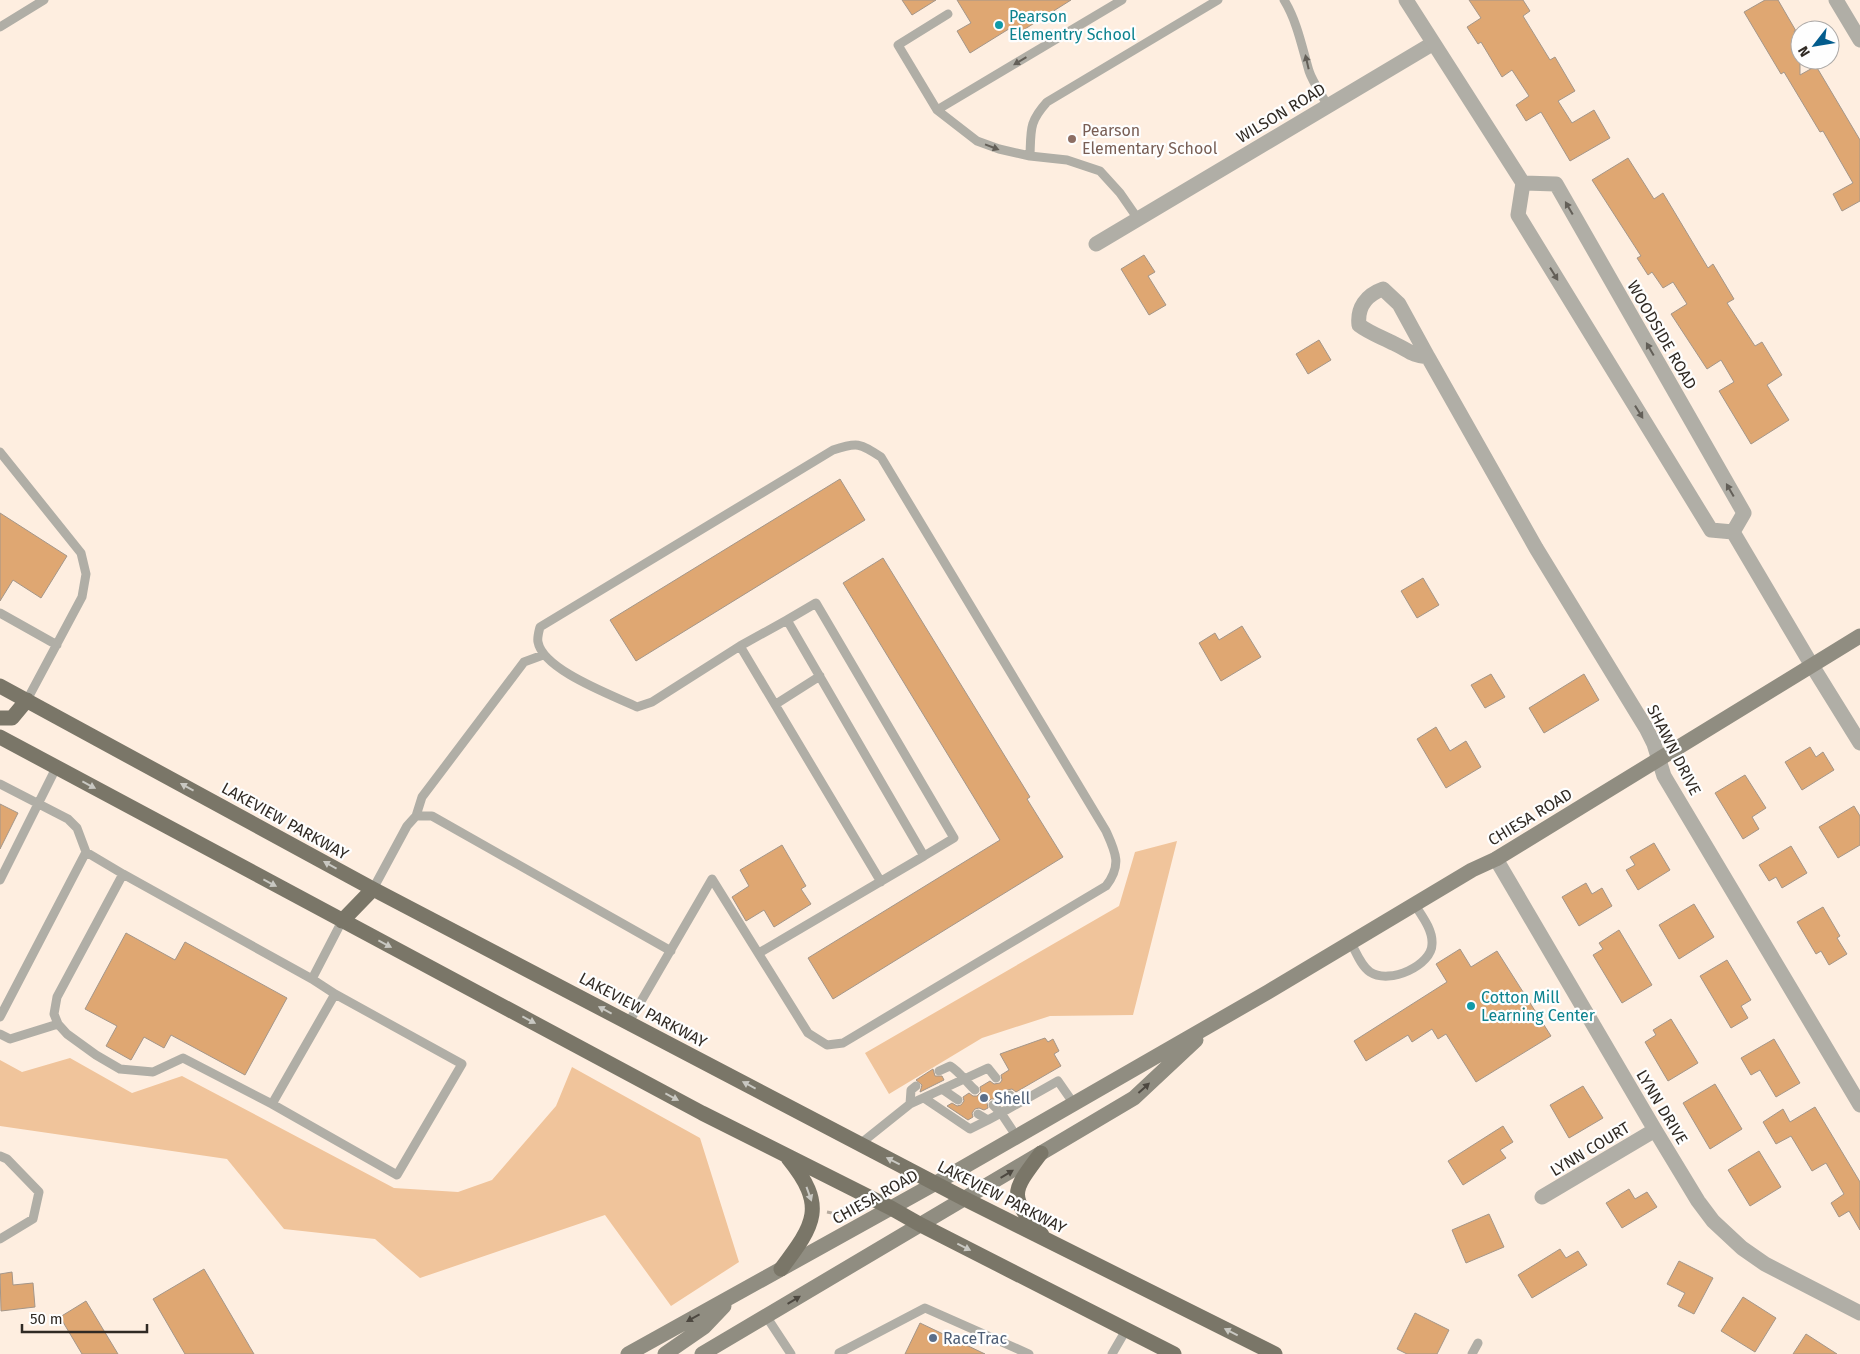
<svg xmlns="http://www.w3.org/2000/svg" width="1860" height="1354" viewBox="0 0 1860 1354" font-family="'Fira Sans',sans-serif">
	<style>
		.green { fill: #f0c49b }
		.building { fill: #dfa772; stroke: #a49689 }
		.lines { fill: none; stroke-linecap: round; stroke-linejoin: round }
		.path { stroke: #b6aa9e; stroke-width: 3; stroke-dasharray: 5 2.5; stroke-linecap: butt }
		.service { stroke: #b0aea6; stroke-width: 9 }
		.minor { stroke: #b0aea6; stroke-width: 15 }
		.tertiary { stroke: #b0aea6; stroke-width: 15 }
		.secondary { stroke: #908d81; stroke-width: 15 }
		.primary { stroke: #7a7668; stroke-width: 15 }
		.oneway { fill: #635f58 }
		.oneway2 { fill: #c9c8c2 }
		.oneway3 { fill: #4d4840 }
		.culture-dot { fill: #0f9aa8; stroke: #fefefe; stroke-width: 2 }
		.education-dot { fill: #8d6e63; stroke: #fefefe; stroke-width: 2 }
		.service-dot { fill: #5c6f8a; stroke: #fefefe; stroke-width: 2 }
		.labels { text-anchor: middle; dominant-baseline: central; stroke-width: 4.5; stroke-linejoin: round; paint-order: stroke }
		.culture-label { font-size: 16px; fill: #0d838f; stroke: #fefefe; text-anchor: start }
		.street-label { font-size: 16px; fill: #302a24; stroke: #fefefe }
		.education-label { font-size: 16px; fill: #785e54; stroke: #fefefe; text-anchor: start }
		.service-label { font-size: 16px; fill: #4e5e75; stroke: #fefefe; text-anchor: start }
	</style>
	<rect width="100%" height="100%" fill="#feeee0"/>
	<path class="green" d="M1177,841L1133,1015L1050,1016L982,1038L889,1094L865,1053L1119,906L1135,852Z
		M70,1058L132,1093L182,1076L394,1188L458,1192L492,1180L556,1106L572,1067L700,1138L739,1262L671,1306L605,1215L420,1278L375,1239L284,1229L227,1159L0,1126V1060L22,1072Z"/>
	<path class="building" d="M902,0H936L912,15Z
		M957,0H1071L1017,34L1012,27L970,53L957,31L971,23Z
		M1469,0H1523L1530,11L1523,16L1550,60L1555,57L1575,91L1558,101L1572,123L1594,110L1610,138L1570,161L1541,112L1526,121L1516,105L1529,96L1512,70L1502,77L1481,42L1478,44L1467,27L1481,18Z
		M1765,0H1778L1796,31H1794L1800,41V75L1816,66L1860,140V201L1842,211L1833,194L1853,183L1823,131L1820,132L1784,72L1781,74L1744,12Z
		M1628,158L1654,199L1663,193L1708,268L1713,264L1734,299L1727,303L1755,346L1762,342L1782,375L1767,385L1789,420L1751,444L1719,391L1734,382L1721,360L1707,369L1671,314L1687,304L1673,282L1663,288L1652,272L1648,275L1637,258L1641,256L1592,180Z
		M1144,255L1155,272L1148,276L1166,305L1149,315L1121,269Z
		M1319,340L1331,360L1308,374L1296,354Z
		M840,479L865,520L636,661L610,620Z
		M0,513L67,556L41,598L13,580L0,601Z
		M883,558L1030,797L1027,799L1063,857L833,999L808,958L1000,840L843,583Z
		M1423,578L1439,605L1417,618L1401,591Z
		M1242,626L1261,657L1221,681L1199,643L1215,633L1219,640Z
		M1491,674L1505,697L1485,708L1471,685Z
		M1584,674L1599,700L1544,733L1529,708Z
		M1436,727L1450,751L1466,741L1481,767L1446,788L1417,739Z
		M1810,747L1816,757L1823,752L1834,770L1802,790L1785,762Z
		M1745,775L1766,808L1752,817L1759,829L1743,839L1715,793Z
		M0,804L18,813L0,849Z
		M1854,806L1860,816V845L1838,858L1819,827Z
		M1654,843L1670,870L1638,890L1626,870L1635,865L1630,857Z
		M782,845L806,886L801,889L811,904L774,927L764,910L746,921L732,897L749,886L740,870Z
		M1791,846L1807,873L1782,888L1776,877L1769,881L1759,865Z
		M1586,883L1592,894L1602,888L1612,906L1579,926L1562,897Z
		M1694,904L1714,937L1679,959L1659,925Z
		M1823,907L1840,936L1837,938L1847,954L1829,965L1821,951L1816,954L1797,922Z
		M1619,930L1652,985L1622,1003L1593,955L1603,949L1599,943Z
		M126,933L175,960L185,942L287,998L245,1075L171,1035L164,1048L144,1037L131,1060L106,1046L117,1026L85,1009Z
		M1460,949L1471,967L1497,951L1551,1036L1476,1082L1446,1034L1438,1039L1432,1029L1412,1042L1408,1035L1366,1061L1354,1041L1447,982L1436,964Z
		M1727,960L1751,1000L1741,1006L1748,1018L1731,1028L1700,976Z
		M1671,1019L1698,1063L1668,1081L1645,1042L1656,1035L1653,1030Z
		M1045,1038L1048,1042L1053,1039L1059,1051L1054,1054L1061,1066L1016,1092L1012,1089L1007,1090L1004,1093L1005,1098L999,1102L995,1099H991L987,1103L988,1108L984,1110L979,1108L975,1109L972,1113L973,1117L968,1120L947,1106L952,1103L957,1106L961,1105L964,1101L963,1097L969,1093L973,1096H977L981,1092L980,1087L990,1081L994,1084L1000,1083L1002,1080L1001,1075L1009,1070L1000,1054Z
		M1774,1039L1800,1083L1776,1097L1760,1070L1751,1075L1741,1058Z
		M933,1069L935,1076H942L944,1080L920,1092L922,1085L916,1080Z
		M1715,1084L1742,1129L1710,1149L1683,1103Z
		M1583,1086L1603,1118L1569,1138L1550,1105Z
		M1815,1107L1860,1182V1230L1849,1211L1839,1217L1831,1203L1844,1194L1826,1163L1812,1171L1791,1136L1776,1144L1763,1122L1783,1109L1790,1122Z
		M1503,1126L1513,1142L1500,1150L1506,1158L1463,1185L1448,1161Z
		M1759,1151L1781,1187L1750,1206L1728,1170Z
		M1629,1189L1635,1199L1647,1192L1657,1207L1622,1228L1606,1203Z
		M1489,1214L1504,1247L1466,1263L1452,1230Z
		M1560,1249L1566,1258L1578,1251L1587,1265L1532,1298L1518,1275Z
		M1679,1261L1713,1278L1694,1314L1678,1306L1685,1293L1667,1284Z
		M204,1269L254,1354H185L153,1299Z
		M12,1272L13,1285L33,1283L35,1307L1,1311L0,1274Z
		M1743,1297L1776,1318L1755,1352L1721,1331Z
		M86,1301L118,1354H82L60,1317Z
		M1415,1313L1449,1330L1437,1354H1407L1397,1349Z
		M920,1323L985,1354H905Z
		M1806,1334L1837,1354H1793Z"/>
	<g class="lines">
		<path class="path" d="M827,1212L845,1216
			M838,1214L845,1207"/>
		<path class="service" d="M1122,0L937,110L977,141L999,149L1030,156L1067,160L1100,171L1120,193L1138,219
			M1284,0C1297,21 1302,47 1309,71C1313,83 1322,95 1328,106
			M0,27L44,0
			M937,110L898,45L948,14
			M1030,156C1031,129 1029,122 1047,102L1218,0
			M0,452L81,553L86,574L82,597L27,700
			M0,613L57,645
			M787,620L816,603L954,838L924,856
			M740,646L881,882
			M776,704L820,676
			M0,784L68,819L77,828L86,852L123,874L57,997L54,1014L58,1024L67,1034L96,1055L120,1069L153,1072L183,1058L272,1104L335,994L312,979L342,921
			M416,816L422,797L524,662L543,655
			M123,874L312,979
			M0,880L56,768
			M373,889L407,826L416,816H432L671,951
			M1351,943C1356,952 1361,966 1370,972C1390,985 1432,965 1432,944C1433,930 1422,916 1415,905
			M0,1017L86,852
			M629,1022L712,879L808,1033L827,1045L843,1043L1106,886C1122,865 1116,853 1106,831L881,457C860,443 857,442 833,450L540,627C539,631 537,638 538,642C543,670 612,695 637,707L652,702L740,646L787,620L924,856L759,953
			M0,1034L10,1039L58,1024
			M939,1071L950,1066C959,1071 967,1083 975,1090
			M942,1089L958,1100
			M924,1098L970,1129L988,1120
			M272,1104L397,1175L462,1064L335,994
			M910,1104L911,1090L916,1086
			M1017,1104L1058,1081L1074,1104
			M993,1105L1001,1113L1017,1104L1010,1095
			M978,1114L988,1120L1001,1113L1017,1137
			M860,1144L910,1104L988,1068L996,1078
			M0,1156L7,1159L39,1192L33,1219L0,1239
			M766,1316L791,1354
			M839,1353L925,1308L1029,1354
			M1112,1354L1126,1330
			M1472,1354L1478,1343"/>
		<path class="minor" d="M1836,0L1860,40
			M1096,244L1432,44
			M1383,289L1399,304L1428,357C1412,356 1408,350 1395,344C1382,337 1371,334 1359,325C1357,308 1366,295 1383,289Z
			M1428,357L1536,548L1646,728L1654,744L1664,776L1860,1105
			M1811,664L1860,743
			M1496,859L1655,1130L1698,1201L1713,1221L1742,1248L1765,1264L1860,1313
			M1542,1197L1655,1130"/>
		<path class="tertiary" d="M1406,0L1523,183L1518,215L1711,530L1733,532
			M1523,183L1556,184L1744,513L1733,532
			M1733,532L1811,664"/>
		<path class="secondary" d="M628,1354L936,1183L1268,992L1472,870L1496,859L1860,636
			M665,1354L704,1327L724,1306
			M702,1354L1134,1098L1196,1040"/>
		<path class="primary" d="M0,686L373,889L965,1199L1275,1354
			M0,718H12L27,700
			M0,737L702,1113L891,1208L921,1225L1174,1354
			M342,921L373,889
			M1041,1153C1010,1194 1009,1195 1042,1235
			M781,1269C815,1224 827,1206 788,1158"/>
	</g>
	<defs><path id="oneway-solid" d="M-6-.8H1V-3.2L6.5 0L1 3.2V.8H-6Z" transform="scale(1.25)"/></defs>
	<g class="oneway">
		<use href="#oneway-solid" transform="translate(1020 61) rotate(149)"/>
		<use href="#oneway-solid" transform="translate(1307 62) rotate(-103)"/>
		<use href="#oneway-solid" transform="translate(992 147) rotate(21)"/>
		<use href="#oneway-solid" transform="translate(1569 208) rotate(-120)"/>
		<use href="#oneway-solid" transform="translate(1554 274) rotate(58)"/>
		<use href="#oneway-solid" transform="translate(1650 349) rotate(-120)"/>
		<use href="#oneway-solid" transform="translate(1639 412) rotate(58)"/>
		<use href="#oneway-solid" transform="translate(1730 490) rotate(-120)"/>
	</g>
	<g class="oneway2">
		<use href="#oneway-solid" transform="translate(89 785) rotate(28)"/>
		<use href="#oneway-solid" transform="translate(187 787) rotate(-151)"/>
		<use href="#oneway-solid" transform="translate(330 865) rotate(-151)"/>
		<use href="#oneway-solid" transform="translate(270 883) rotate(28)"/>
		<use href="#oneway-solid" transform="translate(385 944) rotate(28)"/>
		<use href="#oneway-solid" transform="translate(605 1010) rotate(-152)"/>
		<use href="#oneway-solid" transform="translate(529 1020) rotate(28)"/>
		<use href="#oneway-solid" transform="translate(749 1085) rotate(-152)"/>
		<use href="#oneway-solid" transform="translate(672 1097) rotate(28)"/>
		<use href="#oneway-solid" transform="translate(893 1161) rotate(-153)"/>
		<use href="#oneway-solid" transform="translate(809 1194) rotate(70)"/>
		<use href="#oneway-solid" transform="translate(964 1247) rotate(27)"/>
		<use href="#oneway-solid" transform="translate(1231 1332) rotate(-153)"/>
	</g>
	<g class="oneway3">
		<use href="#oneway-solid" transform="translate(1144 1088) rotate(-42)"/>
		<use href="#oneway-solid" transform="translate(1007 1174) rotate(-31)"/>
		<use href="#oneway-solid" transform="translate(794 1300) rotate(-31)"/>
		<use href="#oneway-solid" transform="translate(693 1318) rotate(151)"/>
	</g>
	<g class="culture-dot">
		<circle cx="999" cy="25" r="5"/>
		<circle cx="1471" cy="1006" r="5"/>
	</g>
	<circle class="education-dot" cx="1072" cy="139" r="5"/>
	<g class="service-dot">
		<circle cx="984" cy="1098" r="5"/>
		<circle cx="933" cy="1338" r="5"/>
	</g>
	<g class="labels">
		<g class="culture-label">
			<text x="1009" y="16">Pearson<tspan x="1009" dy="18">Elementry School</tspan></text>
			<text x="1481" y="997">Cotton Mill<tspan x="1481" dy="18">Learning Center</tspan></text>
		</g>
		<g class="street-label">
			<text transform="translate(1281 113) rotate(-31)">WILSON ROAD</text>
			<text transform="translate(1662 335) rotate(60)">WOODSIDE ROAD</text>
			<text transform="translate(1674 750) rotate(63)">SHAWN DRIVE</text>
			<text transform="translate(1530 817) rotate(-31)">CHIESA ROAD</text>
			<text transform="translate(285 821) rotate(29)">LAKEVIEW PARKWAY</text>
			<text transform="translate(643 1010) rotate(28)">LAKEVIEW PARKWAY</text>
			<text transform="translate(1662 1107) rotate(59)">LYNN DRIVE</text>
			<text transform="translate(1590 1149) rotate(-31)">LYNN COURT</text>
			<text transform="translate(875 1197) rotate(-29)">CHIESA ROAD</text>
			<text transform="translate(1002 1197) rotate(27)">LAKEVIEW PARKWAY</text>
		</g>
		<g class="education-label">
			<text x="1082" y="130">Pearson<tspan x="1082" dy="18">Elementary School</tspan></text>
		</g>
		<g class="service-label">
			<text x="994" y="1098">Shell</text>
			<text x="943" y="1338">RaceTrac</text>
		</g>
	</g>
	<g transform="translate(1815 45) rotate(239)"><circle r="24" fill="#fefefe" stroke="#aca9a7"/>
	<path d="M0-4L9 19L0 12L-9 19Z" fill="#035c8d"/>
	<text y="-8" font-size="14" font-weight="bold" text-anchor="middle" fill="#302a24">N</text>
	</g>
	<path d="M22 1324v8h125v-8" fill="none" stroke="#302a24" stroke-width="2.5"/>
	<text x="30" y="1324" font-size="15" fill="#302a24" stroke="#fefefe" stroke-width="4" paint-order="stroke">50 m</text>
</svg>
